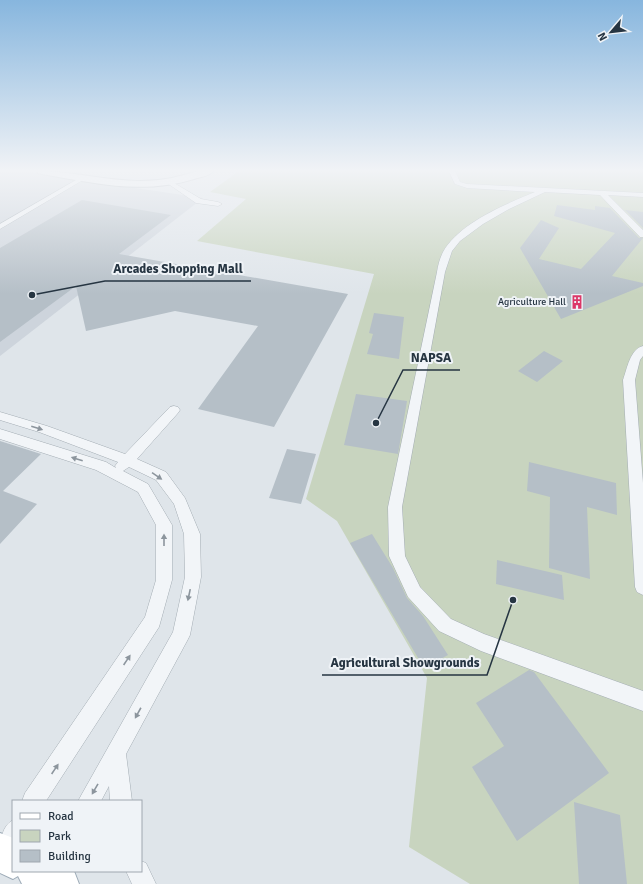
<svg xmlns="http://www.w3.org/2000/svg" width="643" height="884" viewBox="0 0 643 884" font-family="Signika,sans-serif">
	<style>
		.built { fill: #cdd4dc }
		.green { fill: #c8d4bf }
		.building { fill: #b5bfc7 }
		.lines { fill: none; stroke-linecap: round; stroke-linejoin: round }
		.service-casing { stroke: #a4adb4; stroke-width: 1 }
		.minor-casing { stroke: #a4adb4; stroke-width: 2 }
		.primary-casing { stroke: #9dabb7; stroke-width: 2 }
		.service { fill: #f2f5f8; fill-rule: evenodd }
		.minor { fill: #f2f5f8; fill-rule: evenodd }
		.primary { fill: #fff; fill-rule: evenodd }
		.oneway { fill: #8c959d }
		.labels { text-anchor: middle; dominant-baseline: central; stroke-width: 4; stroke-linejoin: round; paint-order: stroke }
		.far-poi-label { font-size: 10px; fill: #263542; stroke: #eff3f7; text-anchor: end }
		.leader { fill: none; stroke: #263542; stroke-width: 1.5 }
		.callout-dot { fill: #263542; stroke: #eff3f7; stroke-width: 1.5 }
		.callout-label { font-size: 13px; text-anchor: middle; font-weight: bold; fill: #263542; stroke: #eff3f7; stroke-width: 4; stroke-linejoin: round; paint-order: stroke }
	</style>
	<rect width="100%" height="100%" fill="#dfe5ea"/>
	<path class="built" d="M0,171H21L203,198L0,356Z"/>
	<path class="green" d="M239,171H643V884H470L409,847L427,678L337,521L306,499L374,274L197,241L246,199L210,192Z"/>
	<path class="building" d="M82,200L171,215L119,254L348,294L274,427L198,409L258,326L175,311L86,331L76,286L0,342V248Z
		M557,205L595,210V206L610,208L639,238H643L612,276L643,283V286L561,319L520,248L541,220L559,228L539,259L581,269L615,233L554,216Z
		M625,210L643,212V228Z
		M374,313L404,317L399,359L367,354L373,334L369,333Z
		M544,351L563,361L537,382L518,371Z
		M356,394L407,401L398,454L344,445Z
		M0,441L41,454L3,491L37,504L0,544Z
		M287,449L316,454L301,504L269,498Z
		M529,462L616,483L617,515L587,507L590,579L549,568L550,497L527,491Z
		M372,534L393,568L407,598L423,616L448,655L424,668L350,543Z
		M497,560L562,575L564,600L496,584Z
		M529,670L534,672L609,773L517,841L472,767L504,746L476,703Z
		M574,802L620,815L627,884H579Z"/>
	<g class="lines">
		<defs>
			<path id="service" d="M449,171H455L460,182L467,184L643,193V197L608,195L643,230V237H640L600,195L545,192L509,209L483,224L460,241L452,251L445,272L402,507L405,556L420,587L451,619L484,634L643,691V711L481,651L439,631L408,597L389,556L388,507L437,272C438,265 440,258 443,252C459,223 506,204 535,192L467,188L455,184Z
				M83,176L88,177L0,229V224Z
				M169,180L201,199L218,202L222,204L218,206L196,203L167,183L166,182Z
				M643,346V356L640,360L635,380L643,483V595L637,592L635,587L623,380C627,369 630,349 643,346Z
				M174,406L178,407L180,410L178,413L137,459L166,472L185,498L200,534L201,577L190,635L187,641L126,754L132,801H110L109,786L101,801H78L173,632L185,577L184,534L174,504L156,480L129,467L123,471L148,484L172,525V580L159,627L46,801H22L25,793L145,617L156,580V525L138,492L96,470L0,439V429L106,462L116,468L115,466L118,462L39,432L0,420V412L47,426L125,454L170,407Z
				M13,820C13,837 18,855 0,862C0,845 0,827 13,820Z
				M141,861L146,863L156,884H132L126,871H141Z"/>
			<path id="minor" d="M37,171C72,171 106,181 141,181C151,181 162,180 172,178C186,175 199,169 213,171C210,176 200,177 194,179C142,195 94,183 42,174L38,173Z"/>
			<path id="primary" d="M0,833L13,838V871H74L79,884H22L18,876L13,879L0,873Z"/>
		</defs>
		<use href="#service" class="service-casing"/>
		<use href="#minor" class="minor-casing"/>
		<use href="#primary" class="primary-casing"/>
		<use href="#service" class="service"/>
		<use href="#minor" class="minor"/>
		<use href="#primary" class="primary"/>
	</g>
	<defs><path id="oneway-solid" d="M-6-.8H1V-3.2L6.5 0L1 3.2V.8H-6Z"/></defs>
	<g class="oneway">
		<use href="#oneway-solid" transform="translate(37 428) rotate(17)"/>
		<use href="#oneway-solid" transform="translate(77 459) rotate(-162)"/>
		<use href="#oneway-solid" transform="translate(157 476) rotate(34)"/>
		<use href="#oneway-solid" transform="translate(164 540) rotate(-90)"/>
		<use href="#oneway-solid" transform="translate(189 595) rotate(102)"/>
		<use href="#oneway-solid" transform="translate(127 660) rotate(-56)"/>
		<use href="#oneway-solid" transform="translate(138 713) rotate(119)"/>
		<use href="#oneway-solid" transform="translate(55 769) rotate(-56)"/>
		<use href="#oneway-solid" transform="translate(95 789) rotate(120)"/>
	</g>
	<linearGradient id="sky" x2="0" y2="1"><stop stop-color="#87b6de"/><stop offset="0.58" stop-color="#f1f3f6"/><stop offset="1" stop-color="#f1f3f6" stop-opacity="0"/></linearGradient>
	<rect width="643" height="294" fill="url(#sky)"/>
	<defs>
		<symbol id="building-bare" viewBox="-9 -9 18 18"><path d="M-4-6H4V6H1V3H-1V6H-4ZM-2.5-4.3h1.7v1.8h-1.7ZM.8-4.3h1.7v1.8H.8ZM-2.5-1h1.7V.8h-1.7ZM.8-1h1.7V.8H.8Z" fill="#dc3768" stroke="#eff3f7" stroke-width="2.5" paint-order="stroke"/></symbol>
	</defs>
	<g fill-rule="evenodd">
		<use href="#building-bare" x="567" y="292" width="20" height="20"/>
	</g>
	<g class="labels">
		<g class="far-poi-label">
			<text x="566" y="302">Agriculture Hall</text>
		</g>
	</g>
	<path class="leader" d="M32 295L105 281H251M376 423L403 370H460M513 600L487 675H322"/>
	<g class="callout-dot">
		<circle cx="32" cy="295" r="4"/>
		<circle cx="376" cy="423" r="4"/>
		<circle cx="513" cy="600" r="4"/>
	</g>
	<g class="callout-label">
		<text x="178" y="273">Arcades Shopping Mall</text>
		<text x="431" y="362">NAPSA</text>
		<text x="405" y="667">Agricultural Showgrounds</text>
	</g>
	<rect x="12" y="800" width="130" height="72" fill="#eff3f7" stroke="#9fa7af"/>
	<rect x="20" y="813" width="20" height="6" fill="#ffffff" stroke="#9fa7af"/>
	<text x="48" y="820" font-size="12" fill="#263542">Road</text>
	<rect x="20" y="830" width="20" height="12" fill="#c8d4bf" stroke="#9fa7af"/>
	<text x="48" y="840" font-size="12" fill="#263542">Park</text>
	<rect x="20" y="850" width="20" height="12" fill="#b5bfc7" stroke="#9fa7af"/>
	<text x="48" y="860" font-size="12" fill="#263542">Building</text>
	<g transform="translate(611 32) rotate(242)" stroke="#eff3f7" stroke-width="3" paint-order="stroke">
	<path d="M0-3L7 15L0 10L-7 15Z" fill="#263542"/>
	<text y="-6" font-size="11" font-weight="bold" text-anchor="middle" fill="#263542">N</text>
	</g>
</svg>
